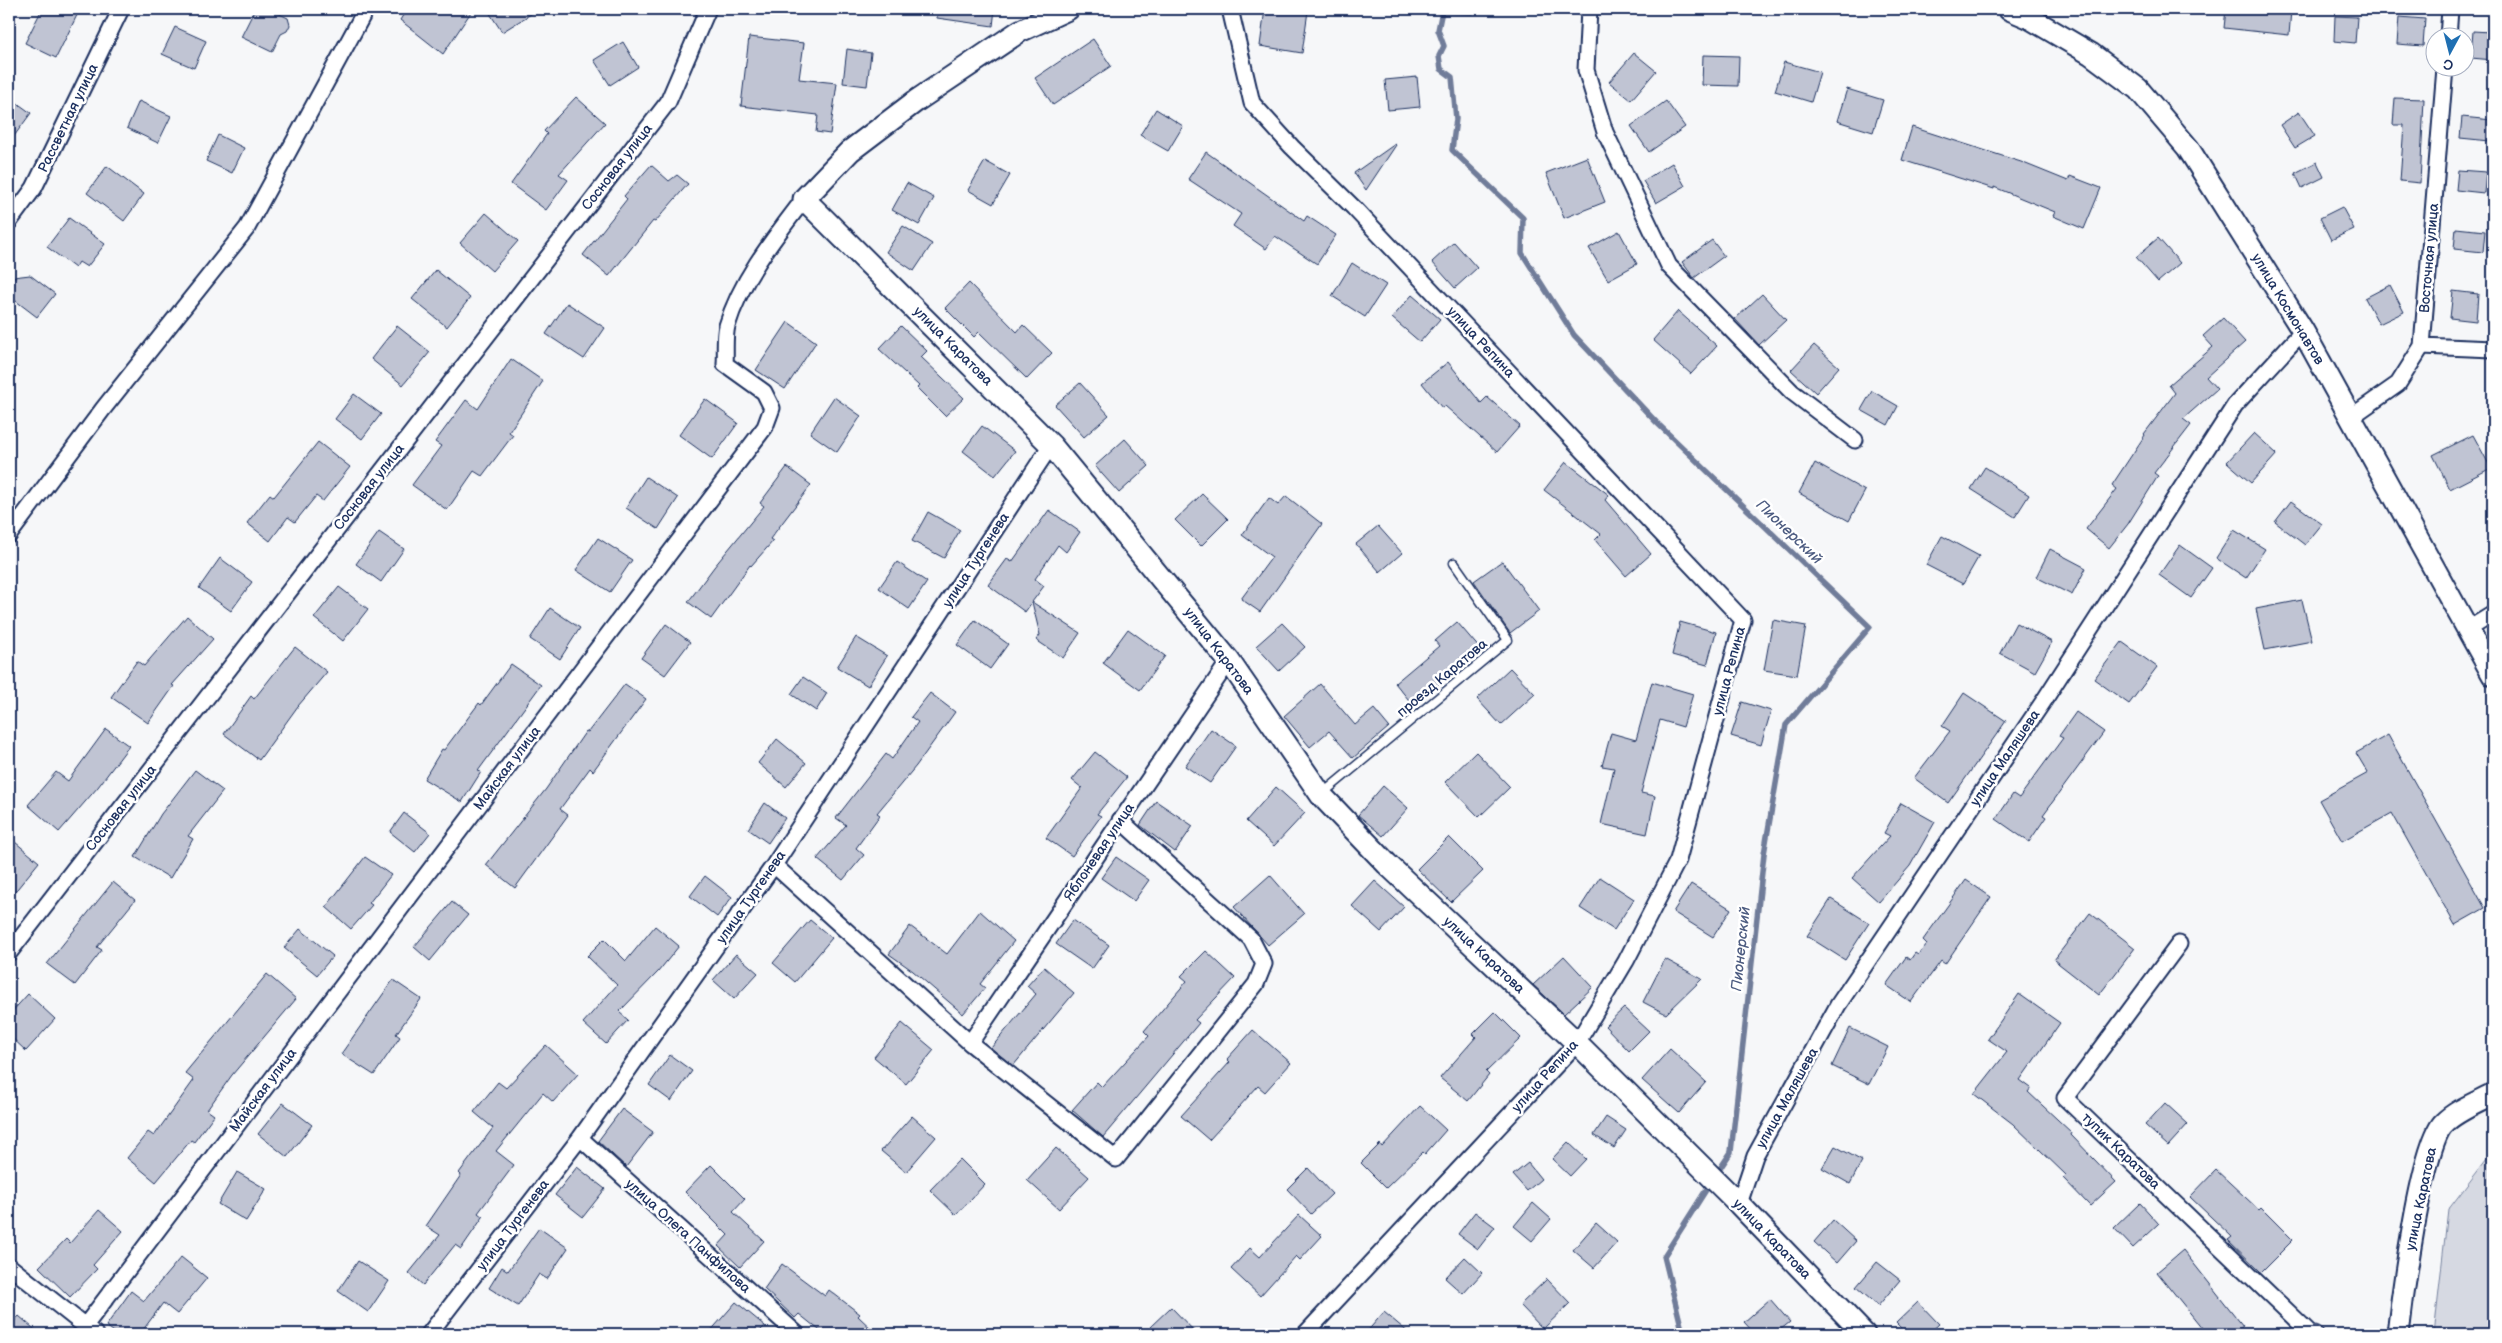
<svg xmlns="http://www.w3.org/2000/svg" width="2502" height="1343" viewBox="0 0 2502 1343" font-family="'Balsamiq Sans',sans-serif">
	<style>
		.green { fill: #d6d9e2; stroke: #7884a0 }
		.lines { fill: none; stroke-linecap: round; stroke-linejoin: round }
		.stream { stroke: #707c99; stroke-width: 5.5 }
		.building { fill: #c0c4d3; stroke: #1b2f5e }
		.lane-casing { stroke: #1b2f5e; stroke-width: 11 }
		.street-casing { stroke: #1b2f5e; stroke-width: 19 }
		.secondary-casing { stroke: #1b2f5e; stroke-width: 25 }
		.lane { stroke: #fff; stroke-width: 8 }
		.street { stroke: #fff; stroke-width: 15 }
		.secondary { stroke: #fff; stroke-width: 21 }
		.labels { text-anchor: middle; dominant-baseline: central; stroke-width: 5; stroke-linejoin: round; paint-order: stroke }
		.street-label { font-size: 14px; fill: #1b2f5e; stroke: #fff }
		.water-label { font-size: 15px; font-style: italic; fill: #4d5c81; stroke: #fff }
	</style>
	<rect width="100%" height="100%" fill="#f6f7f9"/>
	<filter id="ink" filterUnits="userSpaceOnUse"><feTurbulence type="fractalNoise" baseFrequency=".02" numOctaves="2"/><feDisplacementMap in="SourceGraphic" scale="10" xChannelSelector="R" yChannelSelector="G"/><feConvolveMatrix kernelMatrix="1 2 1 2 8 2 1 2 1" color-interpolation-filters="sRGB"/></filter>
	<g filter="url(#ink)">
		<path class="green" d="M2493,1151V1334H2434L2448,1210Z"/>
		<g class="lines">
			<path class="stream" d="M1474,9L1472,12L1442,11L1438,30L1444,46L1439,56L1441,69L1452,77L1456,119L1452,150L1523,218L1522,253L1574,335L1657,423L1870,627L1786,725L1764,854L1731,1152L1719,1170
				M1683,1334L1664,1256L1706,1190"/>
		</g>
		<path class="building" d="M42,9H80L56,58L25,43Z
			M255,9H269L288,18L290,25L287,31L281,34L272,52L241,37Z
			M407,9H473L443,54L400,20Z
			M487,9H539L502,32Z
			M938,9H995L993,26L937,18Z
			M1265,9L1308,11L1302,53L1260,46Z
			M2226,9L2291,10L2289,35L2224,28Z
			M2335,16L2357,17L2355,43L2334,41Z
			M2399,17L2425,19L2423,46L2397,44Z
			M175,27L206,41L194,68L162,54Z
			M2473,31L2490,32L2489,41H2493V60L2471,58Z
			M749,37L804,43L799,79L837,83L830,134L816,132L818,115L741,106Z
			M1093,39L1111,66L1053,105L1035,78Z
			M623,42L638,67L610,85L594,60Z
			M847,49L871,53L867,86L843,83Z
			M1634,53L1656,71L1631,100L1609,82Z
			M1703,55L1739,56L1738,86L1702,85Z
			M1784,62L1820,72L1811,102L1775,91Z
			M1417,77L1420,107L1388,110L1385,80Z
			M1847,89L1883,100L1873,132L1837,121Z
			M9,97L31,113L9,143Z
			M576,97L605,123L559,174L568,180L546,210L511,184L547,134L544,131Z
			M2395,98L2424,99L2420,183L2400,181L2404,125H2393Z
			M139,101L171,116L158,143L127,128Z
			M1666,101L1685,127L1649,152L1631,126Z
			M1156,109L1183,126L1168,151L1140,135Z
			M2299,112L2315,136L2295,148L2280,125Z
			M2462,117L2492,120L2490,141L2460,138Z
			M1912,127L2021,162L2068,181L2070,176L2101,188L2084,229L2053,216L2055,212L1994,187V189L1902,160Z
			M218,135L244,148L232,173L206,161Z
			M1395,144L1396,145L1366,190L1354,173Z
			M1206,152L1304,221L1307,216L1336,235L1317,264L1275,236L1266,249L1233,226L1241,214L1188,179Z
			M1587,157L1605,202L1564,218L1546,173Z
			M985,161L1010,175L993,204L968,190Z
			M2317,162L2324,177L2302,188L2295,173Z
			M1672,163L1685,186L1656,203L1643,181Z
			M651,165L669,181L677,175L688,184L655,222L653,221L609,276L583,255L627,199L624,196Z
			M107,166L144,194L124,221L87,193Z
			M2458,170L2486,172L2484,193L2456,190Z
			M907,183L934,198L919,225L892,210Z
			M2342,207L2354,229L2331,240L2320,218Z
			M486,213L518,241L492,271L460,243Z
			M69,218L105,244L87,267L79,262L75,268L47,247Z
			M903,226L932,244L914,271L886,252Z
			M2456,228L2485,231L2483,252L2454,249Z
			M1619,231L1637,264L1608,280L1589,248Z
			M2158,238L2180,263L2158,282L2136,257Z
			M1712,240L1724,256L1694,278L1682,262Z
			M1454,242L1477,268L1455,288L1432,262Z
			M1352,263L1386,285L1365,317L1332,296Z
			M436,270L470,298L447,327L412,299Z
			M30,275L55,294L37,317L12,298L10,282L13,277Z
			M969,283L1017,332L1023,325L1052,353L1027,379L979,332L974,337L945,308Z
			M2390,285L2404,312L2379,324L2365,298Z
			M2453,291L2478,294L2476,321L2450,318Z
			M1762,294L1786,320L1759,345L1735,319Z
			M1412,295L1440,319L1420,342L1392,318Z
			M567,303L605,328L584,359L546,334Z
			M1678,311L1717,346L1691,374L1653,340Z
			M2223,318L2245,342L2206,377L2217,389L2183,419L2191,425L2154,473L2158,476L2128,524L2109,548L2086,529L2117,489L2112,485L2145,435L2144,434L2175,393L2169,385L2213,347L2203,336Z
			M788,322L816,342L785,389L756,370Z
			M397,326L430,352L403,385L371,359Z
			M901,326L927,351L921,357L964,398L945,416L917,388L919,386L879,349Z
			M1814,345L1839,367L1816,393L1791,370Z
			M511,359L543,381L509,432L513,435L482,476L474,471L447,510L412,485L441,446L435,442L466,400L478,409Z
			M1448,362L1481,403L1487,397L1520,426L1497,452L1445,406L1442,408L1422,383Z
			M1080,383L1109,415L1084,437L1055,405Z
			M1872,391L1898,406L1888,425L1861,410Z
			M354,394L381,414L362,439L335,419Z
			M834,397L861,416L837,452L810,433Z
			M705,399L738,423L712,459L679,435Z
			M982,426L1015,451L995,476L963,451Z
			M2254,433L2277,454L2251,483L2227,462Z
			M2473,435L2491,468L2450,489L2433,455Z
			M1125,439L1149,466L1119,493L1095,466Z
			M318,442L350,467L323,501L316,496L295,522L288,517L270,541L247,523L270,494L274,497Z
			M1566,462L1609,495L1605,500L1651,554L1626,576L1595,540L1601,534L1544,490Z
			M1815,463L1865,491L1849,521L1799,493Z
			M787,467L811,485L770,539L773,541L751,566L750,565L711,619L688,602L714,567L764,506L760,503Z
			M1985,467L2029,495L2015,517L1971,489Z
			M646,477L678,498L658,529L626,508Z
			M1202,494L1228,519L1201,546L1175,520Z
			M1286,496L1322,524L1260,612L1241,599L1272,557L1242,535L1269,498L1278,505Z
			M2291,501L2322,524L2305,545L2275,522Z
			M1049,510L1080,532L1066,552L1058,545L1035,579L1044,586L1032,602L1080,633L1063,658L1036,640L1040,635L1032,602L1025,612L988,585L1007,559L1012,562Z
			M928,512L960,530L944,558L912,541Z
			M1378,526L1402,553L1380,572L1356,544Z
			M2234,530L2265,549L2246,578L2216,558Z
			M379,532L404,549L381,582L356,564Z
			M1942,536L1979,556L1963,584L1926,565Z
			M598,538L632,560L610,592L576,570Z
			M2180,545L2212,568L2191,598L2159,575Z
			M2050,549L2086,568L2072,595L2036,577Z
			M220,558L252,582L231,611L199,588Z
			M1502,561L1539,611L1510,633L1474,581Z
			M897,562L927,582L909,609L879,588Z
			M339,587L368,609L343,641L314,618Z
			M2302,600L2312,641L2265,650L2256,609Z
			M550,608L580,628L560,659L530,639Z
			M187,616L213,639L172,685L174,686L148,723L111,697L137,661L144,666Z
			M975,620L1008,644L990,669L957,645Z
			M1773,620L1806,626L1797,675L1764,670Z
			M1457,622L1481,650L1413,705L1395,683L1439,646L1435,641Z
			M1680,622L1716,632L1707,665L1672,655Z
			M1282,623L1305,647L1279,671L1256,646Z
			M2016,623L2052,642L2035,672L2000,653Z
			M666,624L690,642L665,675L641,658Z
			M1128,629L1165,656L1140,690L1103,663Z
			M856,637L887,656L868,686L837,667Z
			M2122,642L2157,667L2129,704L2094,679Z
			M295,647L327,672L298,706L259,760L224,734L251,696L254,699Z
			M511,664L541,685L478,771L481,772L462,802L424,779L442,749L444,750L479,703L481,705Z
			M1510,668L1535,694L1501,725L1477,699Z
			M803,677L827,693L816,711L791,694Z
			M1652,682L1693,694L1683,727L1660,720L1641,793L1655,796L1647,834L1601,824L1614,768L1602,766L1611,733L1636,740Z
			M625,684L646,699L593,771L590,768L560,809L568,815L515,888L486,865L546,789L586,731L588,732Z
			M1320,684L1355,725L1374,709L1389,727L1353,758L1329,731L1310,747L1284,716Z
			M930,693L955,712L916,766L877,813L880,815L856,848L864,855L843,880L817,859L846,825L836,818L886,754L892,759L918,722L911,717Z
			M1964,693L2006,721L1948,803L1914,778L1950,731L1942,726Z
			M1742,702L1771,711L1761,745L1731,736Z
			M2076,712L2104,732L2043,815L2046,817L2029,842L1996,819L2013,794L2019,798L2063,738L2059,736Z
			M106,729L129,746L98,787L59,832L28,805L56,772L68,781Z
			M1211,729L1236,746L1210,783L1185,766Z
			M2388,735L2485,908L2455,925L2392,813L2342,841L2319,800L2368,773L2356,753Z
			M777,739L806,763L786,787L758,763Z
			M1095,752L1127,777L1097,814L1101,816L1072,856L1046,838L1082,788L1072,780Z
			M1476,752L1510,787L1479,817L1445,782Z
			M195,770L223,791L188,836L193,839L170,878L135,857L161,814Z
			M1383,786L1408,808L1383,836L1358,815Z
			M1276,787L1305,813L1274,846L1246,821Z
			M1156,801L1193,826L1175,852L1140,825Z
			M765,803L785,818L768,843L748,829Z
			M1901,803L1935,822L1910,866L1879,902L1852,878L1890,836L1884,833Z
			M404,813L430,833L415,852L390,832Z
			M9,837L39,862L9,899Z
			M1449,837L1483,871L1451,902L1417,869Z
			M365,857L391,875L369,903L372,905L351,929L326,907Z
			M1116,857L1149,880L1134,901L1101,878Z
			M1270,875L1304,914L1268,945L1234,907Z
			M705,876L732,897L717,917L690,896Z
			M1600,877L1634,899L1614,930L1580,908Z
			M1966,880L1991,897L1945,964L1941,961L1911,1002L1886,985L1906,957L1910,960L1915,953L1918,955L1927,944L1923,940Z
			M1375,881L1404,907L1381,932L1352,906Z
			M113,882L135,900L97,947L102,950L75,985L47,964Z
			M1691,884L1731,909L1713,937L1673,912Z
			M1831,899L1869,923L1845,960L1807,936Z
			M452,902L468,915L430,961L414,947Z
			M980,911L1014,941L980,984L985,988L963,1014L913,971L889,954L910,926L947,954Z
			M2090,913L2135,948L2099,995L2054,960Z
			M810,920L832,938L795,982L773,963Z
			M1073,920L1109,945L1092,969L1056,944Z
			M655,926L679,946L658,972L619,1012L628,1020L606,1044L583,1023L617,985L587,956L604,939L626,961Z
			M300,929L333,956L317,975L284,948Z
			M1206,951L1235,978L1195,1020L1199,1023L1103,1137L1072,1110L1097,1082L1102,1087L1149,1036L1144,1031L1187,981L1181,976Z
			M736,954L758,973L734,999L713,980Z
			M1564,956L1593,987L1564,1014L1533,985Z
			M1665,959L1702,979L1666,1014L1643,1002Z
			M1044,967L1074,993L1013,1066L991,1048L1036,994L1027,986Z
			M267,974L296,999L232,1075L207,1110L214,1115L194,1142L191,1140L156,1182L127,1158L148,1132L154,1136L194,1080L185,1073Z
			M393,980L421,999L396,1034L400,1037L374,1075L341,1054Z
			M28,994L55,1019L26,1051L9,1035V1015Z
			M2019,994L2060,1023L2020,1080L2031,1088L2028,1092L2072,1133L2071,1135L2116,1182L2090,1206L2063,1178L2066,1175L2013,1124L1974,1094L2007,1052L1988,1039Z
			M1624,1008L1649,1031L1629,1051L1605,1026Z
			M1495,1012L1521,1038L1486,1072L1489,1075L1468,1101L1440,1078L1476,1037L1473,1034Z
			M902,1023L934,1050L906,1084L874,1057Z
			M1850,1028L1888,1047L1869,1084L1832,1066Z
			M1253,1030L1291,1063L1265,1092L1258,1086L1209,1140L1181,1116L1230,1062L1227,1059Z
			M546,1045L578,1074L553,1102L543,1093L496,1151L514,1165L478,1213L483,1217L461,1249L455,1245L423,1285L409,1273L440,1235L426,1226L461,1175L459,1173L493,1128L474,1112L498,1082L506,1088Z
			M1670,1049L1706,1082L1679,1113L1642,1080Z
			M670,1055L692,1071L671,1101L649,1085Z
			M283,1103L312,1125L287,1157L258,1134Z
			M2165,1103L2188,1124L2168,1146L2145,1125Z
			M1420,1106L1446,1130L1425,1154L1423,1152L1386,1188L1361,1163L1380,1144L1382,1147Z
			M622,1109L653,1132L626,1167L598,1141Z
			M912,1116L936,1137L906,1172L881,1151Z
			M1606,1117L1626,1130L1614,1148L1594,1135Z
			M1568,1142L1586,1159L1570,1176L1552,1159Z
			M1835,1146L1862,1161L1850,1184L1822,1168Z
			M1056,1148L1089,1177L1059,1209L1027,1180Z
			M960,1159L985,1184L956,1215L930,1190Z
			M1528,1163L1541,1179L1527,1191L1513,1175Z
			M711,1165L745,1199L733,1212L764,1241L740,1267L718,1246L728,1235L685,1192Z
			M577,1167L605,1189L583,1217L555,1195Z
			M1308,1168L1332,1194L1311,1214L1287,1189Z
			M2216,1170L2259,1210L2261,1208L2293,1240L2261,1272L2228,1240L2232,1237L2190,1197Z
			M237,1172L266,1189L246,1221L218,1204Z
			M1533,1203L1551,1219L1532,1241L1514,1226Z
			M2140,1203L2159,1224L2133,1248L2114,1228Z
			M99,1210L123,1231L93,1265L97,1269L70,1297L39,1267L66,1239L70,1243Z
			M1475,1212L1495,1227L1478,1249L1458,1234Z
			M1299,1215L1322,1236L1300,1260L1296,1256L1260,1296L1231,1269L1250,1248L1260,1257Z
			M1833,1220L1856,1241L1837,1263L1814,1242Z
			M1596,1223L1617,1242L1594,1268L1573,1250Z
			M539,1228L568,1248L547,1279L539,1274L518,1306L489,1288L502,1267L508,1271Z
			M2183,1250L2243,1326L2233,1334H2207L2157,1272Z
			M181,1257L207,1278L177,1314L163,1303L140,1334H117L106,1326L131,1291L144,1301Z
			M1465,1257L1482,1273L1463,1294L1445,1278Z
			M358,1261L389,1281L368,1312L338,1291Z
			M1877,1262L1900,1280L1878,1306L1856,1287Z
			M782,1264L825,1296L829,1290L860,1314L858,1316L877,1334H824L799,1314L795,1318L764,1289Z
			M1547,1279L1570,1303L1543,1329L1520,1305Z
			M1770,1299L1790,1322L1775,1334H1755L1744,1322Z
			M736,1302L765,1326L757,1334H708Z
			M1918,1302L1939,1324L1928,1334H1907L1896,1323Z
			M1171,1307L1197,1334H1158L1150,1327Z
			M1384,1312L1410,1334H1365Z
			M19,1316L40,1334H9V1327Z"/>
		<g class="lines">
			<defs>
				<path id="lane" d="M1322,794L1508,640L1454,563"/>
				<path id="street" d="M1230,9L1252,103L1292,147L1354,208L1743,620L1678,860L1626,961L1577,1043L1305,1334
					M1589,9L1586,70L1605,132L1669,266L1792,392L1855,440
					M2448,38L2450,9
					M9,222L34,188L121,9
					M2422,346L2493,349
					M2351,417L2398,384L2422,346L2445,68
					M9,535L103,409L247,228L366,9
					M2467,630L2493,614
					M774,865L970,1043L1116,1159L1256,984L1264,964L1251,939L1120,820
					M2179,944L2065,1098L2310,1333L2315,1334
					M9,953L668,102L708,9
					M970,1043L1229,661
					M580,1138L797,1334
					M1739,1204L1755,1156L1838,1005L2043,702L2235,405L2303,331
					M9,1266L95,1334
					M85,1326L765,427L772,408L764,392L725,364C726,352 724,338 727,326C741,279 775,237 804,199
					M429,1334L580,1138L774,865L1051,445"/>
				<path id="secondary" d="M1068,9L1020,31L916,101L850,151L804,199L1051,445L1229,661L1321,795L1387,864L1577,1043L1739,1204L1864,1334
					M2009,9L2028,17L2091,54L2138,89L2188,148L2303,331L2493,675
					M2398,1334C2402,1299 2422,1142 2444,1123C2457,1110 2477,1103 2493,1094"/>
			</defs>
			<use href="#lane" class="lane-casing"/>
			<use href="#street" class="street-casing"/>
			<use href="#secondary" class="secondary-casing"/>
			<use href="#lane" class="lane"/>
			<use href="#street" class="street"/>
			<use href="#secondary" class="secondary"/>
		</g>
	</g>
	<g class="labels">
		<g class="street-label">
			<text transform="translate(68 118) rotate(-64)">Рассветная улица</text>
			<text transform="translate(617 167) rotate(-52)">Сосновая улица</text>
			<text transform="translate(2429 258) rotate(-85)">Восточная улица</text>
			<text transform="translate(2288 309) rotate(59)">улица Космонавтов</text>
			<text transform="translate(1481 342) rotate(47)">улица Репина</text>
			<text transform="translate(953 346) rotate(45)">улица Каратова</text>
			<text transform="translate(369 487) rotate(-52)">Сосновая улица</text>
			<text transform="translate(976 560) rotate(-57)">улица Тургенева</text>
			<text transform="translate(1219 651) rotate(53)">улица Каратова</text>
			<text transform="translate(1729 671) rotate(-75)">улица Репина</text>
			<text transform="translate(1442 678) rotate(-40)">проезд Каратова</text>
			<text transform="translate(2005 758) rotate(-56)">улица Маляшева</text>
			<text transform="translate(507 768) rotate(-53)">Майская улица</text>
			<text transform="translate(121 808) rotate(-52)">Сосновая улица</text>
			<text transform="translate(1099 852) rotate(-56)">Яблоневая улица</text>
			<text transform="translate(751 897) rotate(-55)">улица Тургенева</text>
			<text transform="translate(1484 955) rotate(43)">улица Каратова</text>
			<text transform="translate(1545 1076) rotate(-48)">улица Репина</text>
			<text transform="translate(263 1090) rotate(-53)">Майская улица</text>
			<text transform="translate(1787 1098) rotate(-61)">улица Маляшева</text>
			<text transform="translate(2121 1151) rotate(44)">тупик Каратова</text>
			<text transform="translate(2421 1199) rotate(-78)">улица Каратова</text>
			<text transform="translate(513 1225) rotate(-53)">улица Тургенева</text>
			<text transform="translate(688 1236) rotate(42)">улица Олега Панфилова</text>
			<text transform="translate(1772 1239) rotate(46)">улица Каратова</text>
		</g>
		<g class="water-label">
			<text transform="translate(1789 532) rotate(44)">Пионерский</text>
			<text transform="translate(1741 949) rotate(-84)">Пионерский</text>
		</g>
	</g>
	<rect width="2502" height="1343" fill="none" stroke="#fff" stroke-width="30"/>
	<rect x="15" y="15" width="2472" height="1313" fill="none" stroke="#1b2f5e" stroke-width="2" filter="url(#ink)"/>
	<g transform="translate(2450 52) rotate(187)"><circle r="24" fill="#ffffff" stroke="#a4acbf"/>
	<path d="M0-4L9 19L0 12L-9 19Z" fill="#1f6fb2"/>
	<text y="-8" font-size="14" font-weight="bold" text-anchor="middle" fill="#1b2f5e">С</text>
	</g>
</svg>
